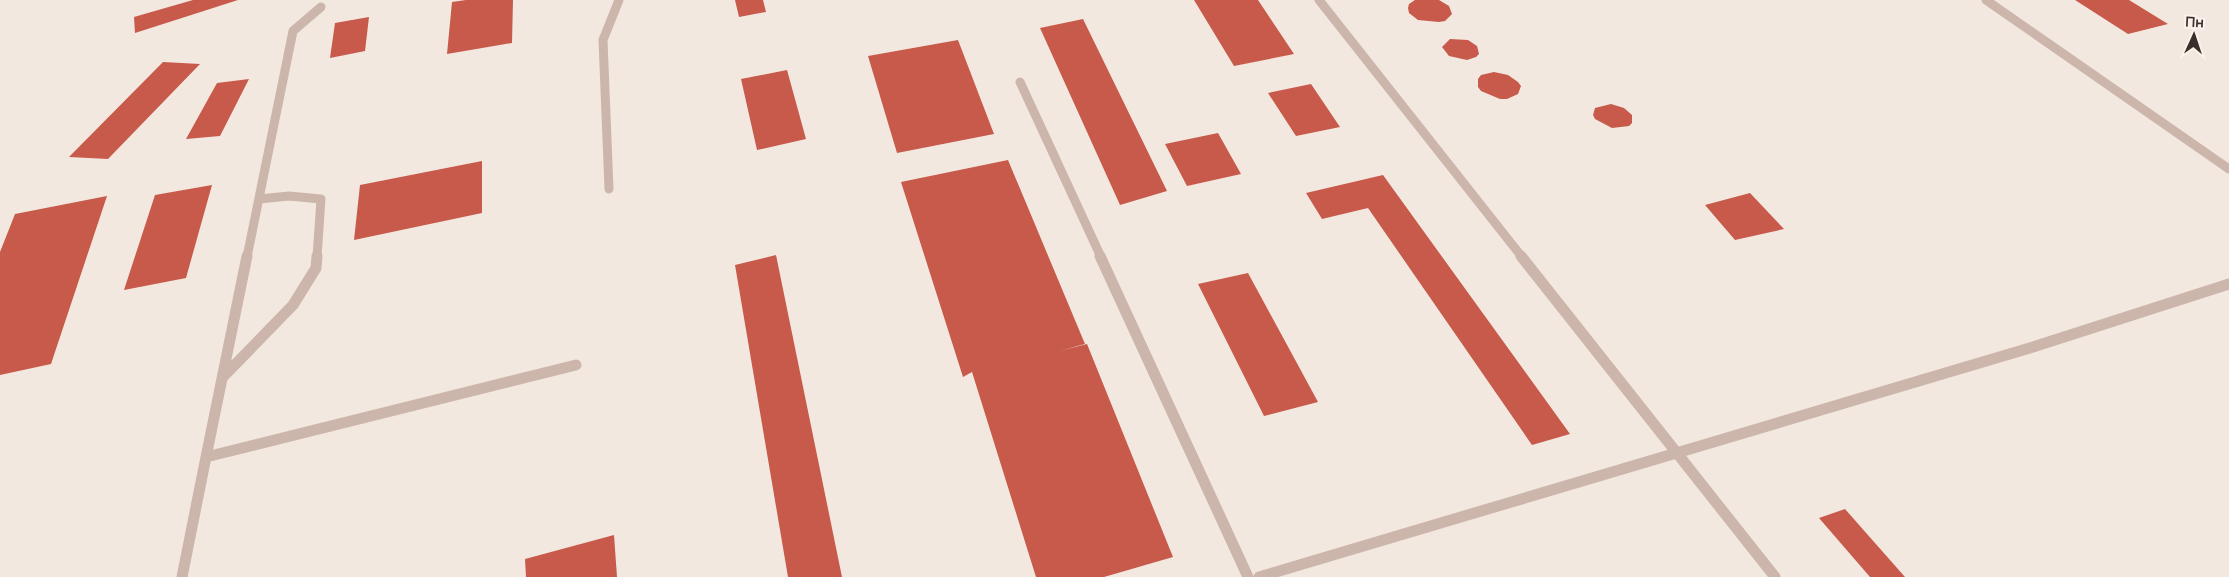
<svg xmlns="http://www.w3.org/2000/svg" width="2229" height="577" viewBox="0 0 2229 577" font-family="Manrope,sans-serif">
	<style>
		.building { fill: #c75a4a }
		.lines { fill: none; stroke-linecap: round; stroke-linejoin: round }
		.service-far1 { stroke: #ccb6ab; stroke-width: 9 }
		.service { stroke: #ccb6ab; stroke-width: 11 }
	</style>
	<rect width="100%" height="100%" fill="#f3e8df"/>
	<path class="building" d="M193,0H238L135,33L134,17Z
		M466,0H513L512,43L447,54L452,2Z
		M735,0H763L766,12L739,17Z
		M1194,0H1258L1294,54L1234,66Z
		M1415,0H1439L1449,6L1452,14L1445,21L1439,22L1418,20L1409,13L1408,8L1409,4Z
		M2075,0H2129L2168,24L2128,34Z
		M369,17L365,51L330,58L335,23Z
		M1083,19L1167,191L1120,205L1040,28Z
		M1450,39L1468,40L1477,46L1479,54L1476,57L1467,60L1449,56L1442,47Z
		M958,40L994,134L897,153L868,56Z
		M163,62L200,64L108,159L69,157Z
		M787,70L806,139L757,150L741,79Z
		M1494,72L1508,75L1518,82L1521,86L1518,94L1507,99H1500L1481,91L1478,87V79L1481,75Z
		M249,79L220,136L186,139L217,83Z
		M1311,84L1340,127L1296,136L1268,93Z
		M1611,104L1624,108L1632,115V123L1629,126L1612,128L1595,119L1593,115L1595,108Z
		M1218,133L1241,174L1187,186L1165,144Z
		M1008,160L1085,344L1059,351L1087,344L1173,557L1104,577H1036L972,372L963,377L901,182Z
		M482,161V213L354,240L360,185Z
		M1383,175L1570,434L1532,445L1368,208L1322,219L1306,193Z
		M212,185L186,278L124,290L155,195Z
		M1750,193L1784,229L1735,240L1705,205Z
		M107,196L51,364L0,375V252L15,214Z
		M776,255L842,577H788L735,265Z
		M1248,273L1318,402L1264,416L1198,284Z
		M1845,509L1905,577H1870L1819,518Z
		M614,535L617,577H526L525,559Z"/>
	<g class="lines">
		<path class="service-far1" d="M1319,0L1522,257
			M1986,0L2229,169
			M1020,82L1101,257
			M609,189L603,40L619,0
			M259,199L289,196L321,199L317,257
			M247,257L293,31L321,7"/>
		<path class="service" d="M1100,256L1248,577
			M1521,256L1775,577
			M223,377L293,305L316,268L317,256
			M206,457L247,256
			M182,577L206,457L576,365
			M1259,577L2033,347L2229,284"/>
	</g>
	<g transform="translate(2194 35) rotate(3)" stroke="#faf2ec" stroke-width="4" paint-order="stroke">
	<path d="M0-4L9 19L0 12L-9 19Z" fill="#3a2d2a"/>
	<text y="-8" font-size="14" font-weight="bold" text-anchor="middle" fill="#3a2d2a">Пн</text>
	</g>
</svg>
